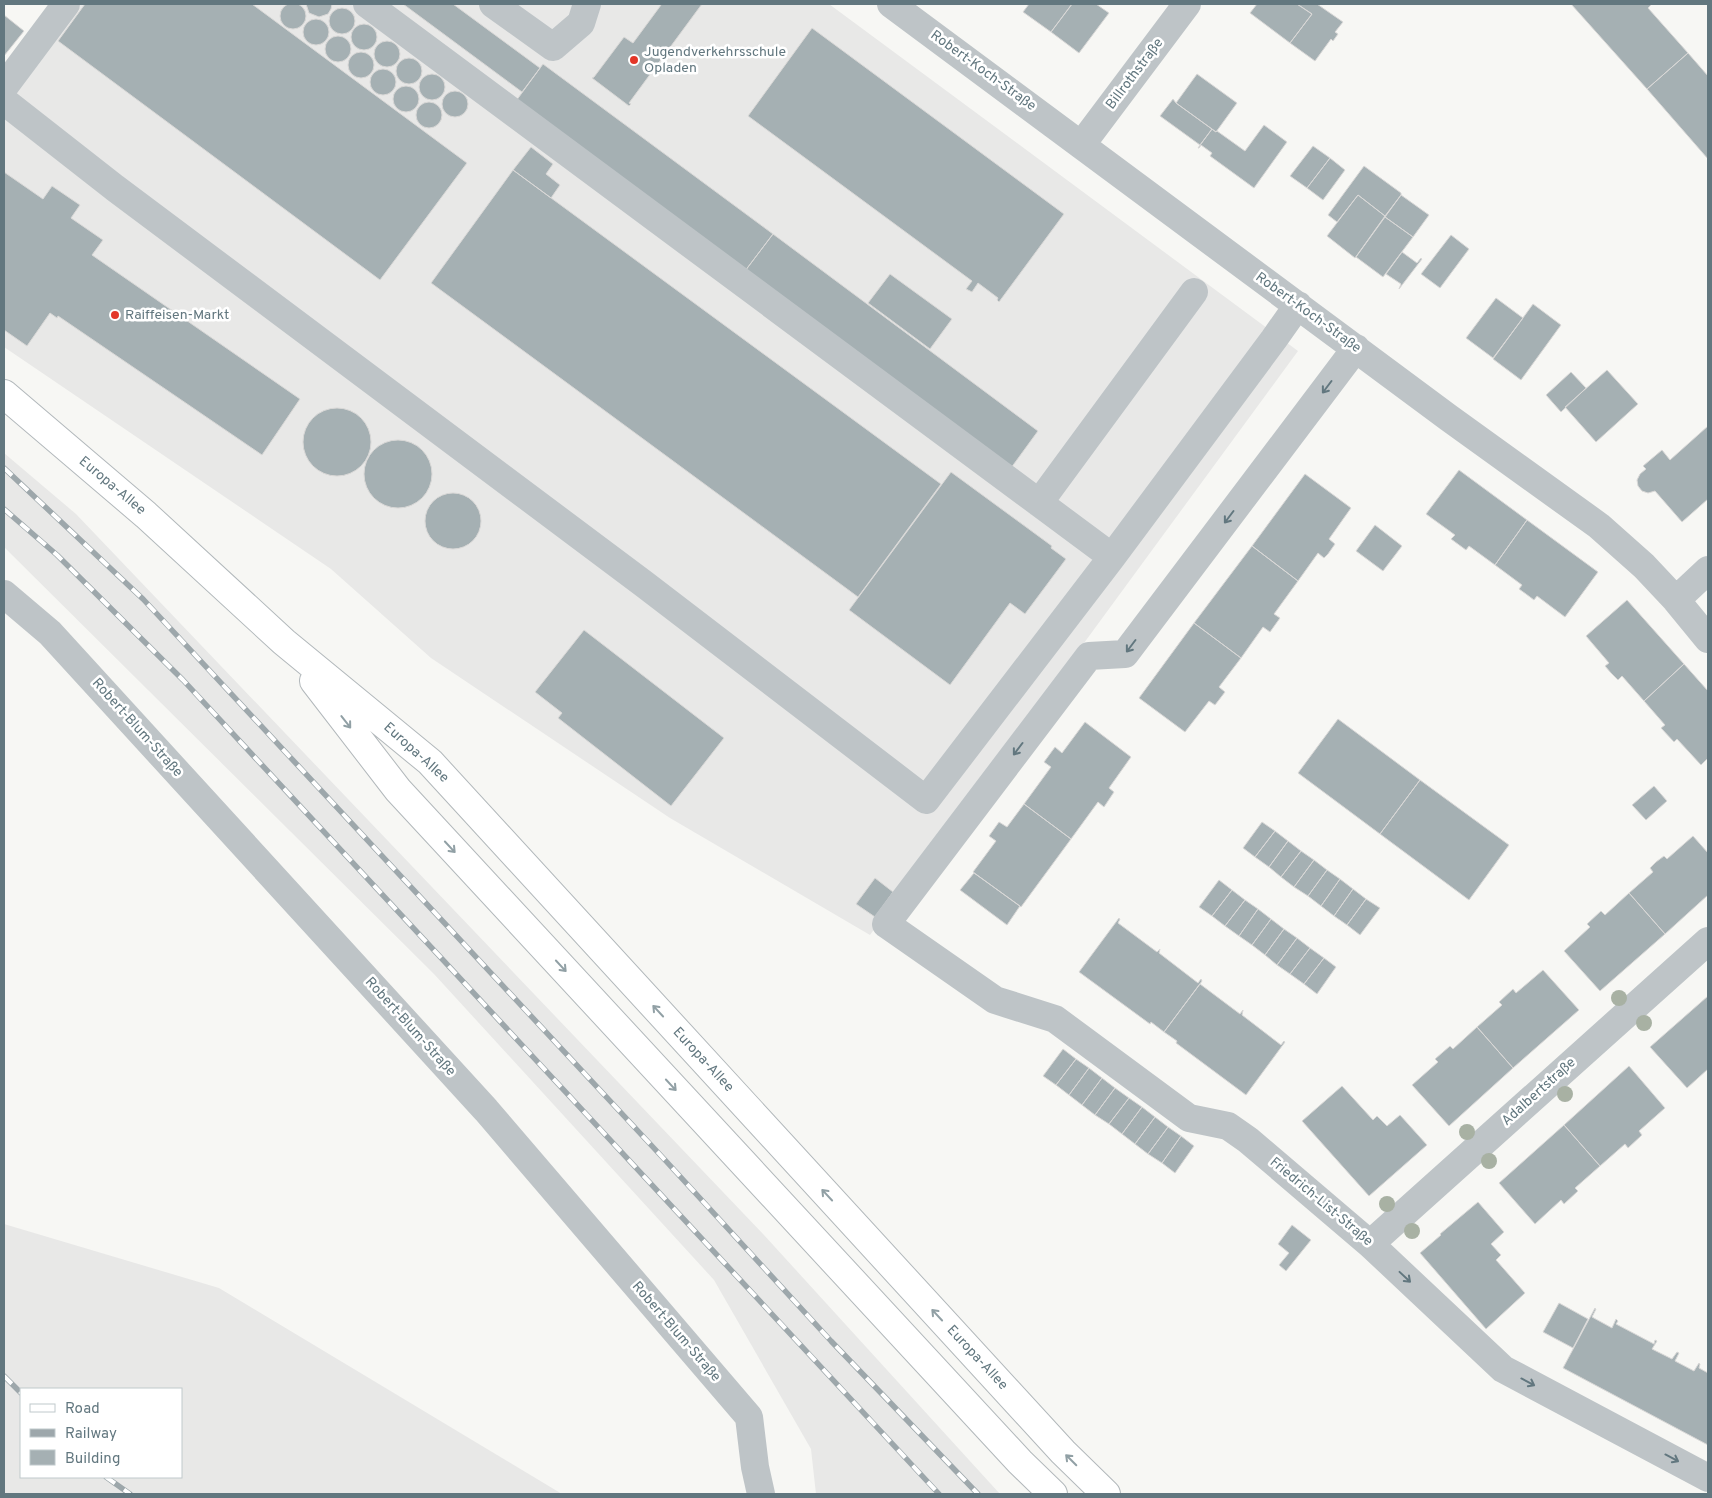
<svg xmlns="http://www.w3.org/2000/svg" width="1712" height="1498" viewBox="0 0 1712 1498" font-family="Overpass,sans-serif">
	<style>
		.built { fill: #e8e8e7; fill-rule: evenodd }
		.building { fill: #a5b0b3; stroke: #d9d8d7 }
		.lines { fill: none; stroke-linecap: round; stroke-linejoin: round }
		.major-casing { stroke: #b2b8bb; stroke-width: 30 }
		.minor { stroke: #bec4c7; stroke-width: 28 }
		.major { stroke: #fff; stroke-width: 28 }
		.rail-casing { stroke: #9da7ab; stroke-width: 5.5 }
		.rail { stroke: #fff; stroke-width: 4; stroke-dasharray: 11; stroke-linecap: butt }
		.tree { fill: #a8b1a3 }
		.oneway { stroke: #62777f }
		.oneway2 { stroke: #91a0a5 }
		.poi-dot { fill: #e33628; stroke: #fff; stroke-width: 2 }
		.labels { text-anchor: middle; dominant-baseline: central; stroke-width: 5; stroke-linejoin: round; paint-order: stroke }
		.poi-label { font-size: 14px; fill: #62777f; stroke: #fff; text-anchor: start }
		.street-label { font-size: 14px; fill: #62777f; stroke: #fff }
	</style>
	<rect width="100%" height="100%" fill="#f7f7f4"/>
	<path class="built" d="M51,4H829L1298,351L870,935L670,818L431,658L331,569L4,347V66Z
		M4,453L76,514L764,1235L1000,1494H816L811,1449L714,1280L434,974L4,547Z
		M4,1224L219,1288L562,1494H4ZM21,1389H181V1477H21Z"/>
	<path class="building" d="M280 16a13 13 0 1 1 26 0a13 13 0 1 1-26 0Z
		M85,4H252L467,163L380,280L58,41Z
		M306,4H332L331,9L328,14L319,17L309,13Z
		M403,4H453L540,68L522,92Z
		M660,4H702L629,103L631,104L629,106L592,78L594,77L624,37L633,43L661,5Z
		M1029,4H1072L1051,32L1023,12Z
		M1072,4H1096L1109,13L1079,53L1051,32Z
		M1257,4H1297L1312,14L1290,43L1250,13Z
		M1297,4H1317L1343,22L1335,32L1338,34L1333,41L1331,39L1315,61L1290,43L1312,14Z
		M1571,4H1650L1651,5L1648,8L1688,53L1647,89Z
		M329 21a13 13 0 1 1 26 0a13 13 0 1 1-26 0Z
		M4,15L24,31L4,56Z
		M303 32a13 13 0 1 1 26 0a13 13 0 1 1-26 0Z
		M351 37a13 13 0 1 1 26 0a13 13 0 1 1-26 0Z
		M812,28L1064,214L999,302L997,300L998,298L978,283L972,292L966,289L972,281L748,116Z
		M325 49a13 13 0 1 1 26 0a13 13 0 1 1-26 0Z
		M374 54a13 13 0 1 1 26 0a13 13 0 1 1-26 0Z
		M348 65a13 13 0 1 1 26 0a13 13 0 1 1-26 0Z
		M1688,53L1708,76V159L1647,89Z
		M396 71a13 13 0 1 1 26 0a13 13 0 1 1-26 0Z
		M543,64L773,234L745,271L516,101Z
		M370 82a13 13 0 1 1 26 0a13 13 0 1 1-26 0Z
		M419 87a13 13 0 1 1 26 0a13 13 0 1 1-26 0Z
		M1197,74L1237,103L1216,132L1176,103Z
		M393 99a13 13 0 1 1 26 0a13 13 0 1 1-26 0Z
		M442 104a13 13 0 1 1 26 0a13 13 0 1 1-26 0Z
		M1173,99L1176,103L1212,129L1200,145L1160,116Z
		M416 115a13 13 0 1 1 26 0a13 13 0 1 1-26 0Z
		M1264,125L1287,142L1254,188L1210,156L1212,153L1201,145L1199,148H1198L1212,129L1216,132L1217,131L1245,151Z
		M1313,146L1330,158L1307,188L1290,176Z
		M531,147L553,164L546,174L560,185L551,198L513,170Z
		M1330,158L1345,170L1323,200L1307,188Z
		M1364,166L1401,193V195L1385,216L1358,195L1337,222L1328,215Z
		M513,170L941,484L858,597L431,283Z
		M4,172L43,199L52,186L80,205L71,218L103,240L92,255L300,399L262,455L58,316L57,318L50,313L27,346L4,330Z
		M1358,195L1385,216L1355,258L1327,236Z
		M1401,195L1429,215L1413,237L1385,217Z
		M1385,217L1413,237L1383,277L1356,257Z
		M773,234L1038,431L1011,468L745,271Z
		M1451,235L1469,249L1440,288L1421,274Z
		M1402,252L1417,263L1421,258L1422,259L1399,289L1401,284L1386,274Z
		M890,274L952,319L930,349L868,303Z
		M1496,298L1523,318L1493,358L1466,338Z
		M1533,304L1561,325L1521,380L1493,359Z
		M1607,370L1638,404L1596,442L1565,407Z
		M1571,372L1586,388L1561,412L1546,395Z
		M303 442a34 34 0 1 1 68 0a34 34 0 1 1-68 0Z
		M1708,426V499L1682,522L1655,491L1648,493L1642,491L1638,486L1637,480L1640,474L1646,469L1643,466L1662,450L1670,460Z
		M364 474a34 34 0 1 1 68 0a34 34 0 1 1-68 0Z
		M1459,470L1527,520L1495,565L1469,546L1466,550L1451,539L1455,535L1426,514Z
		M951,472L1052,546L1051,548L1066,559L1025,614L1010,603L950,685L849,610Z
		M1305,474L1351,508L1329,539L1335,544L1328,554L1324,558L1318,553L1298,581L1252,546Z
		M425 521a28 28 0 1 1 56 0a28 28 0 1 1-56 0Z
		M1527,520L1598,572L1565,617L1537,596L1534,600L1526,594L1519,589L1522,585L1495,565Z
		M1375,525L1402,546L1383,571L1356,551Z
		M1252,546L1298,581L1274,614L1280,618L1270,632L1263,627L1241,658L1194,623Z
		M1627,600L1684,664L1644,701L1622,676L1618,680L1611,673L1605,666L1609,663L1586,636Z
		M1194,623L1241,658L1219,687L1225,692L1215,705L1209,701L1185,732L1139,698Z
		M584,630L724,738L671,806L558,718L562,713L535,692Z
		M1684,664L1708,691V758L1701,765L1677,739L1674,742L1661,728L1665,725L1644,701Z
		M1338,719L1420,780L1380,834L1298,773Z
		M1085,722L1131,757L1109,788L1114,792L1104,807L1098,802L1071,839L1024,804L1051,767L1044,762L1055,747L1062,753Z
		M1420,780L1509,845L1469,900L1380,834Z
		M1654,786L1667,801L1646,820L1632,805Z
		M1024,804L1071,839L1021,907L973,872L996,841L989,836L999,822L1007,827Z
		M1262,822L1275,831L1255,857L1243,848Z
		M1275,831L1288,841L1269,867L1255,857Z
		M1693,836L1708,853V895L1665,934L1629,893L1653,872L1650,868L1656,862L1664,856L1667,859Z
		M1288,841L1301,851L1281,877L1269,867Z
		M1301,851L1314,860L1294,887L1281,877Z
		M1314,860L1327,870L1308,896L1294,887Z
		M1327,870L1340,879L1321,906L1308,896Z
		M974,873L1020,906L1007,925L960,890Z
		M875,878L893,892L875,917L856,904Z
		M1340,879L1353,889L1334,916L1321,906Z
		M1219,880L1232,890L1212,916L1199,907Z
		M1353,889L1366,899L1347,925L1334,916Z
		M1232,890L1245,900L1225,926L1212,916Z
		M1629,893L1665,934L1600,991L1564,951L1590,927L1587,924L1601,911L1605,915Z
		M1366,899L1380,908L1360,935L1347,925Z
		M1245,900L1258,909L1239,936L1225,926Z
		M1258,909L1271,919L1252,945L1239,936Z
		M1119,918L1120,919L1118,923L1157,952L1160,949L1159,953L1198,983L1201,979L1202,981L1164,1032L1151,1022L1150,1024L1079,972Z
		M1271,919L1284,929L1265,955L1252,945Z
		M1284,929L1297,938L1277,965L1265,955Z
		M1297,938L1310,948L1290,974L1277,965Z
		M1310,948L1324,958L1304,984L1290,974Z
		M1324,958L1336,967L1317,994L1304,984Z
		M1543,970L1579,1010L1513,1068L1477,1027L1502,1005L1499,1002L1513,989L1516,993Z
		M1200,984L1240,1014L1243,1010L1242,1015L1281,1045L1284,1041L1285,1042L1246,1095L1176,1043L1177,1041L1164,1032Z
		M1708,996V1069L1687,1088L1650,1047Z
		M1477,1027L1513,1068L1449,1126L1412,1085L1438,1062L1435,1059L1450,1046L1453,1049Z
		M1063,1049L1076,1059L1056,1085L1043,1076Z
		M1076,1059L1089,1068L1069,1095L1056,1085Z
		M1629,1066L1665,1108L1639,1131L1642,1135L1628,1148L1625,1144L1600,1166L1564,1125Z
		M1089,1068L1102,1078L1082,1105L1069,1095Z
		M1102,1078L1115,1088L1095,1115L1082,1105Z
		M1342,1086L1373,1120L1377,1116L1387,1126L1400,1115L1427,1145L1369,1196L1302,1121Z
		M1115,1088L1129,1098L1109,1124L1095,1115Z
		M1129,1098L1142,1107L1122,1134L1109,1124Z
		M1142,1107L1155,1117L1135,1144L1122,1134Z
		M1155,1117L1168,1127L1148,1154L1135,1144Z
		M1564,1125L1600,1166L1575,1188L1578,1191L1564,1204L1561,1200L1535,1224L1499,1183Z
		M1168,1127L1181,1136L1162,1163L1148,1154Z
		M1181,1136L1194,1146L1175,1173L1162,1163Z
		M1478,1202L1504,1232L1491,1244L1501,1255L1496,1260L1525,1293L1486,1329L1420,1253L1441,1235L1440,1234Z
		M1292,1225L1311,1240L1286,1271L1279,1265L1289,1253L1278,1244Z
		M1559,1303L1588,1319L1573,1348L1543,1332Z
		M1595,1308L1596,1309L1592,1317L1612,1328L1616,1319L1618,1321L1616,1324L1654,1344L1655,1340L1657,1341L1652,1349L1672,1359L1677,1352L1679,1353L1675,1361L1694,1371L1699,1363L1700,1364L1699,1368L1708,1373V1445L1563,1368Z"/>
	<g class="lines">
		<defs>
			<path id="major" d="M4,394L146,515L284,642L430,762L1063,1452L1106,1494
				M314,681L398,790L1020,1462L1053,1494"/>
		</defs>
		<use href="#major" class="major-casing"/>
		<path class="minor" d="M367,4L1112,557
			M493,4L553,47L581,23L587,4
			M891,4L1449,418L1599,526L1644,566L1676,600L1708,639
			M4,87L66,4
			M4,101L115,188L644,584L926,800L1112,557L1274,339L1298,305
			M1082,144L1187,4
			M1356,348L1125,654L1089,656L886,924L995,1000L1055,1019L1189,1118L1228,1126L1248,1140L1370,1244L1503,1369L1708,1478
			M1039,503L1194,292
			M4,594L50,633L486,1110L749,1417L755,1467L761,1494
			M1676,600L1708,570
			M1370,1244L1708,941"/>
		<use href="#major" class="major"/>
		<defs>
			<path id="rail" d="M4,468L143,599L665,1160L831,1341L978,1494
				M4,509L57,555L183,680L939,1494
				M4,1376L21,1393
				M106,1477L130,1494"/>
		</defs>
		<use href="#rail" class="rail-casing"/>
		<use href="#rail" class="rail"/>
	</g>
	<g class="tree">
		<circle cx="1619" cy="998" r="8"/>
		<circle cx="1644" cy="1023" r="8"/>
		<circle cx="1565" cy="1094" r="8"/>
		<circle cx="1467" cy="1132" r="8"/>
		<circle cx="1489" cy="1161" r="8"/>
		<circle cx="1387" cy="1204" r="8"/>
		<circle cx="1412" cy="1231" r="8"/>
	</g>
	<defs><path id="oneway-shaft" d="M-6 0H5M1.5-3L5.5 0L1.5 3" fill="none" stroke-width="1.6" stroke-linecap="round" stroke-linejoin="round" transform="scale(1.25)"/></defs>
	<g class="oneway">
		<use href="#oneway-shaft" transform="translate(1327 387) rotate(127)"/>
		<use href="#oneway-shaft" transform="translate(1229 517) rotate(127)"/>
		<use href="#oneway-shaft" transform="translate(1131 646) rotate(127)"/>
		<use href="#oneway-shaft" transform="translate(1018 749) rotate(127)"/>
		<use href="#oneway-shaft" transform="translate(1405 1277) rotate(43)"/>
		<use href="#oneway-shaft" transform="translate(1528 1382) rotate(28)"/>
		<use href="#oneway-shaft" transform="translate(1672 1458) rotate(28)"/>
	</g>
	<g class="oneway2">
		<use href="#oneway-shaft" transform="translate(346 722) rotate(52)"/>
		<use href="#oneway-shaft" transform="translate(450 847) rotate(47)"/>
		<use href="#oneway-shaft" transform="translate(561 966) rotate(47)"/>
		<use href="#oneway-shaft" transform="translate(658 1011) rotate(-133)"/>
		<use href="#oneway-shaft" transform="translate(671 1085) rotate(47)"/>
		<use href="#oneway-shaft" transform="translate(827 1195) rotate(-133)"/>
		<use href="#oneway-shaft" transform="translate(937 1315) rotate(-133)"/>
		<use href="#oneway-shaft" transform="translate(1071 1460) rotate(-135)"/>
	</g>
	<g class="poi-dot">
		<circle cx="634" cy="60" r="5"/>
		<circle cx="115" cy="315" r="5"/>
	</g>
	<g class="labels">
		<g class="poi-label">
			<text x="644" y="52">Jugendverkehrsschule<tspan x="644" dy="16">Opladen</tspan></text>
			<text x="125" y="315">Raiffeisen-Markt</text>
		</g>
		<g class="street-label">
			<text transform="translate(983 71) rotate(36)">Robert-Koch-Straße</text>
			<text transform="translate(1135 74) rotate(-53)">Billrothstraße</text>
			<text transform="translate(1308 313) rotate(36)">Robert-Koch-Straße</text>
			<text transform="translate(112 486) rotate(40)">Europa-Allee</text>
			<text transform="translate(137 728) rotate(48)">Robert-Blum-Straße</text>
			<text transform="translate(416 753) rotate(42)">Europa-Allee</text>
			<text transform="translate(410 1027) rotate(48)">Robert-Blum-Straße</text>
			<text transform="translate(703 1060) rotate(47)">Europa-Allee</text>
			<text transform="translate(1539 1092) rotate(-42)">Adalbertstraße</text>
			<text transform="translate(1321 1202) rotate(40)">Friedrich-List-Straße</text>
			<text transform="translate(676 1332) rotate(49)">Robert-Blum-Straße</text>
			<text transform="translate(977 1358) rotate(47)">Europa-Allee</text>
		</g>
	</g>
	<rect width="1712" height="1498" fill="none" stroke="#62777f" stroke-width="10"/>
	<rect x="20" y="1388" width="162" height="90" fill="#ffffff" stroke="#c0c9cc"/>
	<rect x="30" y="1404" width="25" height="8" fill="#ffffff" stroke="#c0c9cc"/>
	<text x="65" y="1413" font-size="15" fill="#62777f">Road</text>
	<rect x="30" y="1429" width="25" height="8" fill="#9da7ab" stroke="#c0c9cc"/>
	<text x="65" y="1438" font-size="15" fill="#62777f">Railway</text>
	<rect x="30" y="1450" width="25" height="15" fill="#a5b0b3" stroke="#c0c9cc"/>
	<text x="65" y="1463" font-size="15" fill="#62777f">Building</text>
</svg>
